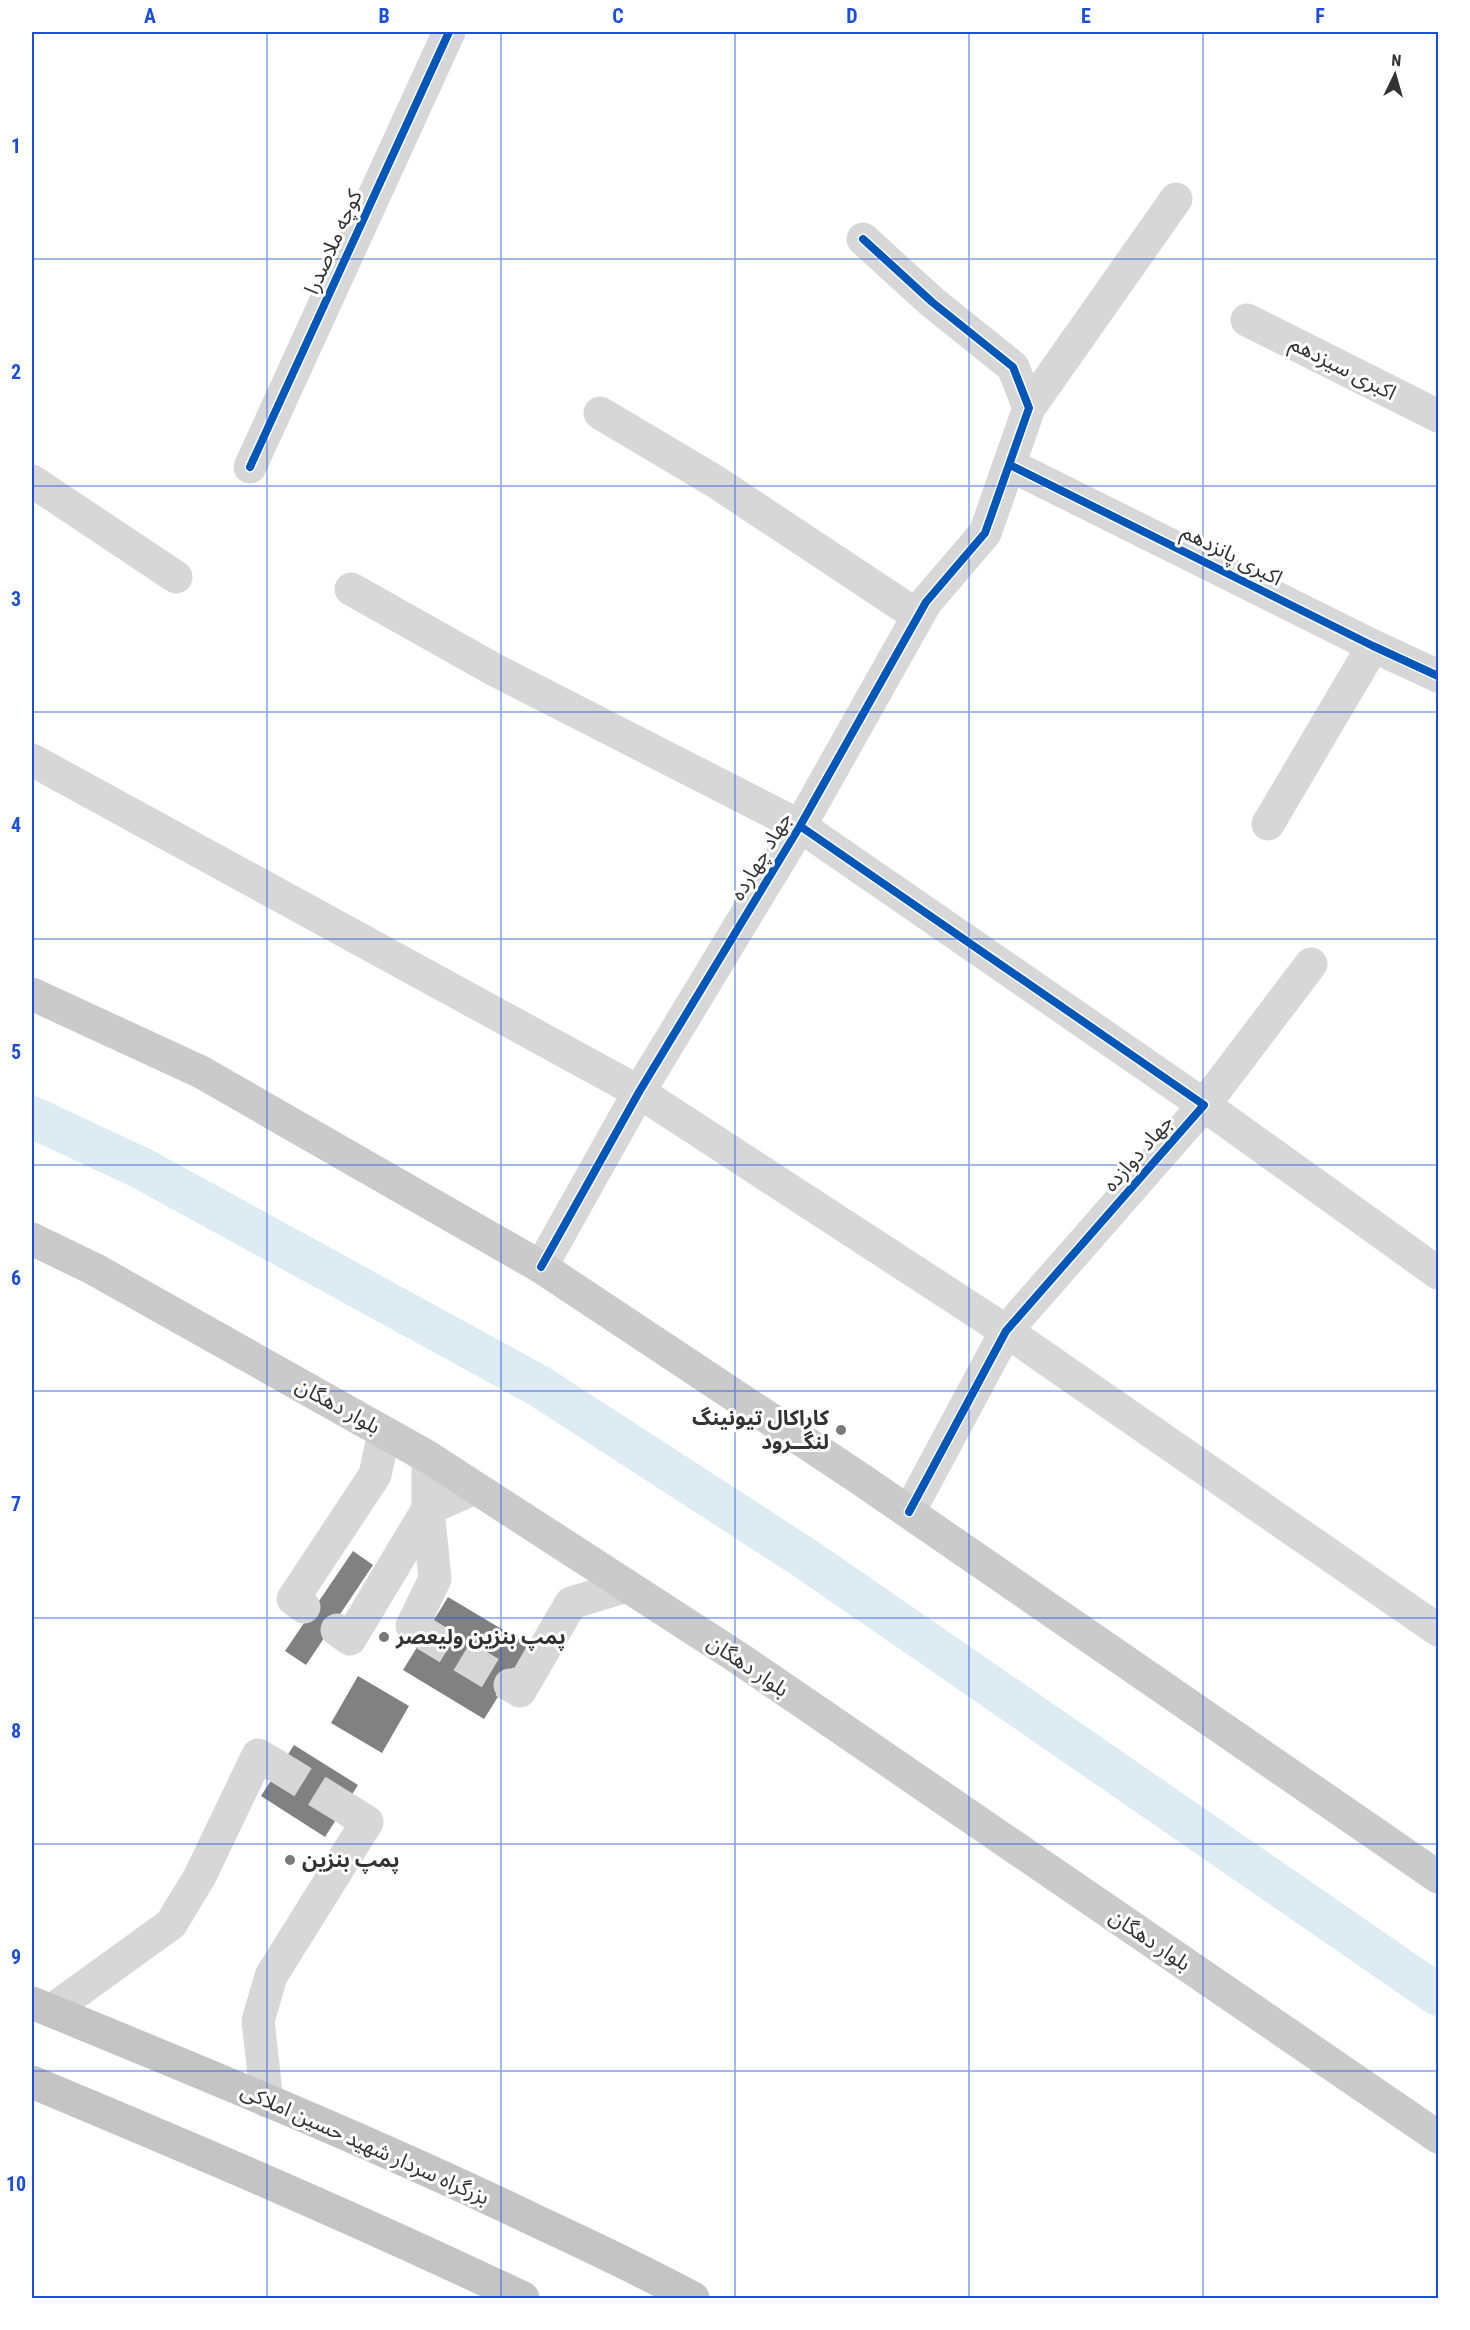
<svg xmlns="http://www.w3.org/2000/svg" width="1470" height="2330" viewBox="0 0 1470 2330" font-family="'Roboto Condensed','Noto Sans Arabic',sans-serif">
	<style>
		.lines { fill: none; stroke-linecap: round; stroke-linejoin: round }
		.canal { stroke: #ddebf3; stroke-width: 42 }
		.building { fill: #818181 }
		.minor-tunnel { stroke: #d6d6d6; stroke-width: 33; stroke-dasharray: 33 16; stroke-linecap: butt }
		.minor { stroke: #d7d7d7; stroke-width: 33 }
		.major { stroke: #cacaca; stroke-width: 33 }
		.highway { stroke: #c4c4c4; stroke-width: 33 }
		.cycleway-casing { stroke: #fff; stroke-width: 11 }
		.cycleway { stroke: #0057b8; stroke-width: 8 }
		.grid { fill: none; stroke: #1d4ed8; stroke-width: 1.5; stroke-opacity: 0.55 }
		.poi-dot { fill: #7a7a7a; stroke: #fff; stroke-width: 2 }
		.labels { text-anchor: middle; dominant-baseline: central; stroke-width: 6; stroke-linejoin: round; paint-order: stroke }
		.street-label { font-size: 21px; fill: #333; stroke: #fff }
		.poi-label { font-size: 21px; font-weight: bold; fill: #333; stroke: #fff; text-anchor: start }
		.neatline { fill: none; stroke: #1d4ed8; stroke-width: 2 }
		.grid-label { font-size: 20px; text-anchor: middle; font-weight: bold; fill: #1d4ed8 }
	</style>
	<rect width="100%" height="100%" fill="#fff"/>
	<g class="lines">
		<path class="canal" d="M32,1117L141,1168L539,1386L806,1559L1438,1995"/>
	</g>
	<path class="building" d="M353,1551L373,1565L306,1665L285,1651Z
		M448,1597L530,1646L484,1719L403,1670Z
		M358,1676L409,1706L382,1753L331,1723Z
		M294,1745L358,1785L325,1837L261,1796Z"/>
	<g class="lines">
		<path class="minor-tunnel" d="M420,1631L510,1685
			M275,1765L348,1810"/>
		<path class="minor" d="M1247,320L1438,416
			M1029,408L1176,199
			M600,413L716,482L918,616
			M1010,465L1373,646L1438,676
			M250,467L449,32
			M32,481L176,577
			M351,589L495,670L800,826L1204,1105L1006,1331L909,1512
			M32,760L639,1092L1006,1331L1438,1630
			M1268,824L1373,646
			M1311,964L1204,1105L1438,1273
			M541,1267L639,1092L800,826L926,602L985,533L1029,408L1013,367L932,302L863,239
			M304,1607L293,1599L375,1475L384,1433
			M337,1630L350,1639L428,1509L475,1488
			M420,1631L412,1626L435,1579L428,1509V1457
			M510,1685L520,1691L571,1603L627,1586
			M52,2010L171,1924L200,1876L258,1755L275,1765
			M267,2101L258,2021L271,1976L367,1822L348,1810"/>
		<path class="major" d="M32,994L201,1072L541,1267L859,1478L1438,1877
			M32,1239L94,1269L428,1457L740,1659L1438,2137"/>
		<path class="highway" d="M32,2003C200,2072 370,2141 534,2220C588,2245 641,2270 693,2298
			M32,2082C197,2151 362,2221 523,2298"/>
		<defs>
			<path id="cycleway" d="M1010,465L1373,646L1438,676
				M250,467L449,32
				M800,826L1204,1105L1006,1331L909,1512
				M541,1267L639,1092L800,826L926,602L985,533L1029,408L1013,367L932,302L863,239"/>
		</defs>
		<use href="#cycleway" class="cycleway-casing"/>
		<use href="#cycleway" class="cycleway"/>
	</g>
	<path class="grid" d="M267,32V2298M501,32V2298M735,32V2298M969,32V2298M1203,32V2298M32,259H1438M32,486H1438M32,712H1438M32,939H1438M32,1165H1438M32,1391H1438M32,1618H1438M32,1844H1438M32,2071H1438"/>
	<g class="poi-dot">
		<circle cx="841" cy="1430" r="6"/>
		<circle cx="384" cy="1637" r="6"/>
		<circle cx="290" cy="1860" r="6"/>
	</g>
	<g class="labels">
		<g class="street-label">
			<text transform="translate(333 242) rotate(-66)">کوچه ملاصدرا</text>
			<text transform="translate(1343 368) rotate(27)">اکبری سیزدهم</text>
			<text transform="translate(1232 555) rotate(27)">اکبری پانزدهم</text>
			<text transform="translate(761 856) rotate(-59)">جهاد چهارده</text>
			<text transform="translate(1138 1153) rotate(-49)">جهاد دوازده</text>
			<text transform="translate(338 1406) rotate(29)">بلوار دهگان</text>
			<text transform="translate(748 1666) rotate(34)">بلوار دهگان</text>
			<text transform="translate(1150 1940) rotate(34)">بلوار دهگان</text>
			<text transform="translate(365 2144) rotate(24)">بزرگراه سردار شهید حسین املاکی</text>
		</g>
		<g class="poi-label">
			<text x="829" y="1418" text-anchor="end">کاراکال تیونینگ<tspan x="829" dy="24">لنگــرود</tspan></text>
			<text x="396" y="1637">پمپ بنزین ولیعصر</text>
			<text x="302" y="1860">پمپ بنزین</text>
		</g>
	</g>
	<rect width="1470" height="2330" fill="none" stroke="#ffffff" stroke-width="66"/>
	<g transform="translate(1395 75) rotate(5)" stroke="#ffffff" stroke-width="4.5" paint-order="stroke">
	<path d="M0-4.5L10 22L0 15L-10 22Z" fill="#333333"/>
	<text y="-9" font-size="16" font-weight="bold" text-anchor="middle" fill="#333333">N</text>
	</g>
	<rect x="33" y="33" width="1404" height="2264" class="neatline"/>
	<g class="grid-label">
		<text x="150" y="23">A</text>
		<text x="384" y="23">B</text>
		<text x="618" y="23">C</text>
		<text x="852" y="23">D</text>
		<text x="1086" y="23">E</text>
		<text x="1320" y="23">F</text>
		<text x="16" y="153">1</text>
		<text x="16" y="379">2</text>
		<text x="16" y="606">3</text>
		<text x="16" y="832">4</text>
		<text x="16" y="1059">5</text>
		<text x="16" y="1285">6</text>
		<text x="16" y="1511">7</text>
		<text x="16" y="1738">8</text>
		<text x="16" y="1964">9</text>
		<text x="16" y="2191">10</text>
	</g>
</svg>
